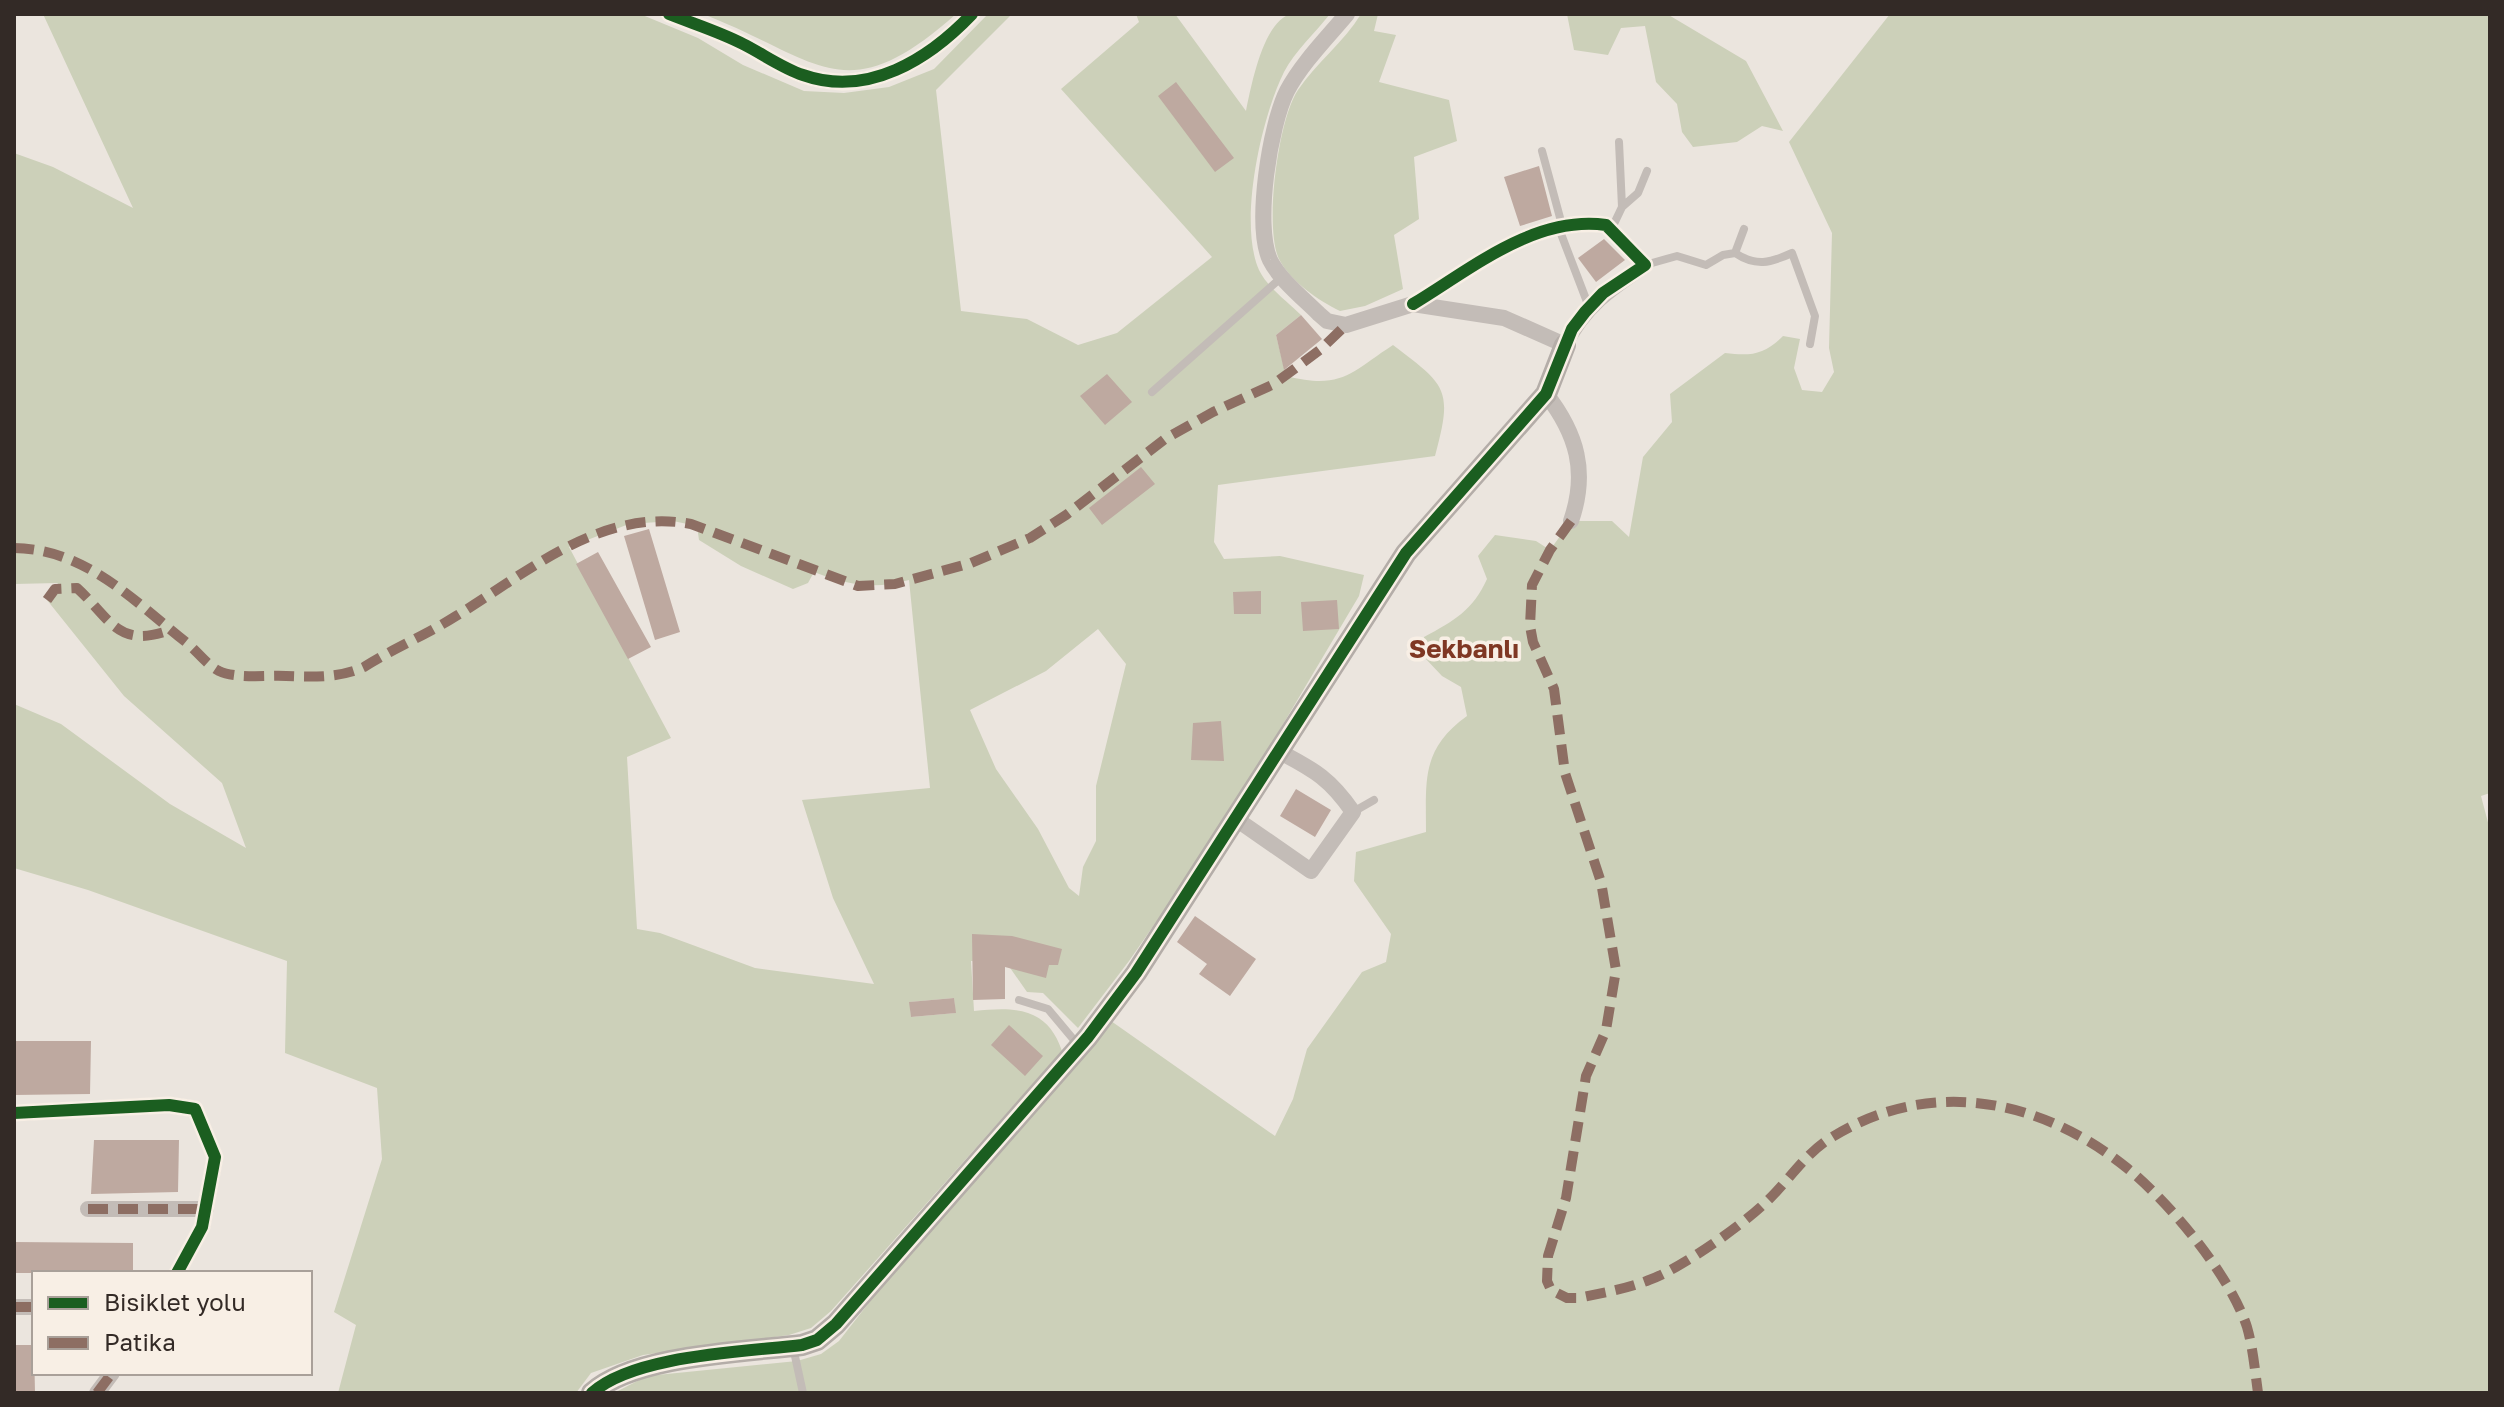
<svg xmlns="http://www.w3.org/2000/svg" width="2504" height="1407" viewBox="0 0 2504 1407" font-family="'Golos Text',sans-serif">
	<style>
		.green { fill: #ccd0b9; fill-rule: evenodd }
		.building { fill: #bea9a0 }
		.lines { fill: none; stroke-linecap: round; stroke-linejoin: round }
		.lane { stroke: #c3bcb7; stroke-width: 8 }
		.street { stroke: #c3bcb7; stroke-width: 16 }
		.secondary { stroke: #b4ada8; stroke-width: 22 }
		.quiet { stroke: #8d6e63; stroke-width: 10; stroke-dasharray: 20 10; stroke-linecap: butt }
		.cycleway-casing { stroke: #f8efe5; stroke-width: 17 }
		.cycleway { stroke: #1b5e20; stroke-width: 12 }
		.labels { text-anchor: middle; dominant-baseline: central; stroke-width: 7; stroke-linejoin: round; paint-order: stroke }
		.quarter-label { font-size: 26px; font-weight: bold; fill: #7f3723; stroke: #f8efe5 }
	</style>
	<rect width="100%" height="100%" fill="#ebe5de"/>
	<path class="green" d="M43,14H640L698,38L743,65L804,91L844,93L889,87L934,69L988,14H1012L936,90L961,311L1027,319L1078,345L1117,333L1212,257L1061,89L1139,22L1136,14H1175L1246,111C1251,87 1263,21 1291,14C1302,11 1318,14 1330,14C1315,33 1295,51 1284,72C1261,118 1238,223 1259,270C1267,287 1288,302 1301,315L1276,335L1286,376C1342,390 1350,373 1393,345C1447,386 1453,389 1435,456L1218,485L1214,542L1224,559L1280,556L1364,575L1359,596L1224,824L1129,961L1078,1028L1043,993L1027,992L1006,962L971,961L974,1011C1016,1007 1047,1007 1062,1051L831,1311L811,1328L789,1335L643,1355L591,1373L576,1393H338L356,1325L334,1312L382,1159L377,1088L285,1053L287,961L88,890L14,868V704L61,724L170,804L246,848L222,783L124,696L47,600L58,583L14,584V153L53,167L133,208ZM673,521L697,526L699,540L741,566L793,589L808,583L814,572C848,585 874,590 909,580L930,788L802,800L833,898L874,984L755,968L660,933L637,929L627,757L671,738L569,547L629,524ZM1098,629L1126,664L1096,786V841L1083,867L1079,896L1069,888L1038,829L996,769L970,710L1046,671ZM954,998L955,1013L911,1017L910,1002Z
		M703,14H956C844,114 819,59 703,14Z
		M1361,14H1378L1374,31L1396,35L1379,82L1449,100L1457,141L1414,157L1419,219L1394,235L1403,289L1365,306L1340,311C1319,301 1290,281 1279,259C1264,228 1278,119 1298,90C1316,63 1344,42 1361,14Z
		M1567,14H1667L1746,61L1783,131L1762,126L1737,142L1693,147L1682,132L1677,104L1656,82L1645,26L1621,28L1608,55L1574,50Z
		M1890,14H2490V793L2481,796L2490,830V1393H614L647,1376L797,1361L821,1354L839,1341L933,1221L1111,1021L1275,1136L1293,1099L1307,1049L1362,972L1386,962L1391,934L1354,881L1356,852L1426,832C1426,780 1421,749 1467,716L1461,687L1442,676L1425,658L1424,637C1454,621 1473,610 1487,579L1478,556L1495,535L1536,541L1550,550L1571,521H1612L1629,537L1643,457L1672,422L1670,394L1725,353C1751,356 1764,355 1783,336L1800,339L1794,368L1802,390L1822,392L1834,372L1829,348L1832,233L1789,142Z"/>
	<path class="building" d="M1176,82L1234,158L1215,172L1158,96Z
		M1539,166L1552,216L1520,226L1504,177Z
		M1604,239L1625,260L1596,282L1578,258Z
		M1301,315L1322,339L1284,370L1276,335Z
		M1107,374L1132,402L1105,425L1080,396Z
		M1141,467L1155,484L1102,525L1089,508Z
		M649,529L680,632L655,640L624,536Z
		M598,552L651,647L628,659L576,564Z
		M1261,591V614H1234L1233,592Z
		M1337,600L1339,629L1303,631L1301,602Z
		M1221,721L1224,761L1191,760L1193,723Z
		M1296,789L1331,810L1315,837L1280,816Z
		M1195,916L1256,959L1230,996L1199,974L1207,964L1177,942Z
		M972,934L1012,936L1062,949L1058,965H1049L1046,978L1005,967V999L973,1000Z
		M954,998L956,1013L911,1017L909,1002Z
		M1009,1025L1043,1056L1025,1076L991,1045Z
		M14,1041H91L90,1094L14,1095Z
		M94,1140H179L178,1192L91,1194Z
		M14,1242L133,1243V1273H14Z
		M14,1345H34L35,1393H14Z"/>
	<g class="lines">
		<path class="lane" d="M1542,151L1562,225
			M1622,207L1638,193L1647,171
			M1558,226L1589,307
			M1612,228L1622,207L1619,142
			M1735,253C1756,267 1770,263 1792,253L1815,316L1810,344
			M1645,265L1677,256L1706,265L1723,255L1735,253L1744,229
			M1152,392L1283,276
			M1353,812L1374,800
			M1019,1000L1048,1009L1079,1046
			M793,1347L803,1393"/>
		<path class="street" d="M669,14C694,24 720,32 743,44C763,54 782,68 803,75C868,98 929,59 972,14
			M1347,14C1326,39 1302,63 1287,91C1270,125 1254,225 1270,260C1280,280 1303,298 1319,314L1327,321L1346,325L1413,304L1504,318L1565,345C1583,307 1611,288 1645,265L1606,225C1535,215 1471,269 1413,304
			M1546,394C1577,434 1588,472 1571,521
			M1236,819L1311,871L1353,812C1331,780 1315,770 1280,752
			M14,1113L169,1105L195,1109L215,1157L202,1227L177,1273
			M88,1209H206
			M14,1307H34
			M97,1393L112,1373"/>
		<path class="secondary" d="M592,1393C634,1355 744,1352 802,1345L817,1340L836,1324L1088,1037L1136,973L1406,553L1546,394L1565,345"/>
		<path class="quiet" d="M1571,521L1550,550L1532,585L1530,626L1533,642L1554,689L1565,773L1601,882L1616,970L1606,1030L1586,1076L1566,1198L1548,1256L1547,1281L1551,1290L1567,1298H1578C1602,1293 1626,1289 1649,1280C1680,1269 1741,1226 1765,1203C1786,1184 1805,1154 1829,1139C1928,1076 2040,1098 2127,1168C2170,1203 2230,1275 2247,1327C2253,1348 2255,1371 2258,1393
			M14,548C86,549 134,601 187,643C198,652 207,665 219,671C236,679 267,675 286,676C313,677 340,678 364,667C394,648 426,635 456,616C527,573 601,507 691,524L858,586L895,584L971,563L1030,538L1066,515L1165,439L1213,412L1274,384L1321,349L1346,325
			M47,600L55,589L77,588C111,619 117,649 170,630
			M88,1209H206
			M14,1307H34
			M97,1393L112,1373"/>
		<defs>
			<path id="cycleway" d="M669,14C694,24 720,32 743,44C763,54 782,68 803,75C868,98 929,59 972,14
				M14,1113L169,1105L195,1109L215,1157L202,1227L177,1273
				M592,1393C634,1355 744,1352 802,1345L817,1340L836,1324L1088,1037L1136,973L1406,553L1546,394L1572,329L1585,312L1603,293L1645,265L1606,225C1535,215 1471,269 1413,304"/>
		</defs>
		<use href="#cycleway" class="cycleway-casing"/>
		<use href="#cycleway" class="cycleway"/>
	</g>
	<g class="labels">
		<g class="quarter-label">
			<text x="1464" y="648">Sekbanlı</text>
		</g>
	</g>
	<rect width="2504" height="1407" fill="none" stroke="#332a26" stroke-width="32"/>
	<rect x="32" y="1271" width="280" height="104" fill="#f8efe5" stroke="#a9a099" stroke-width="2"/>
	<rect x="48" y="1297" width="40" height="12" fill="#1b5e20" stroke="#a9a099" stroke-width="2"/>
	<text x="104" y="1311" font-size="24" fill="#332a26">Bisiklet yolu</text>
	<rect x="48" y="1337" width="40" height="12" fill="#8d6e63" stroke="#a9a099" stroke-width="2"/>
	<text x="104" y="1351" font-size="24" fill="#332a26">Patika</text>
</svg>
